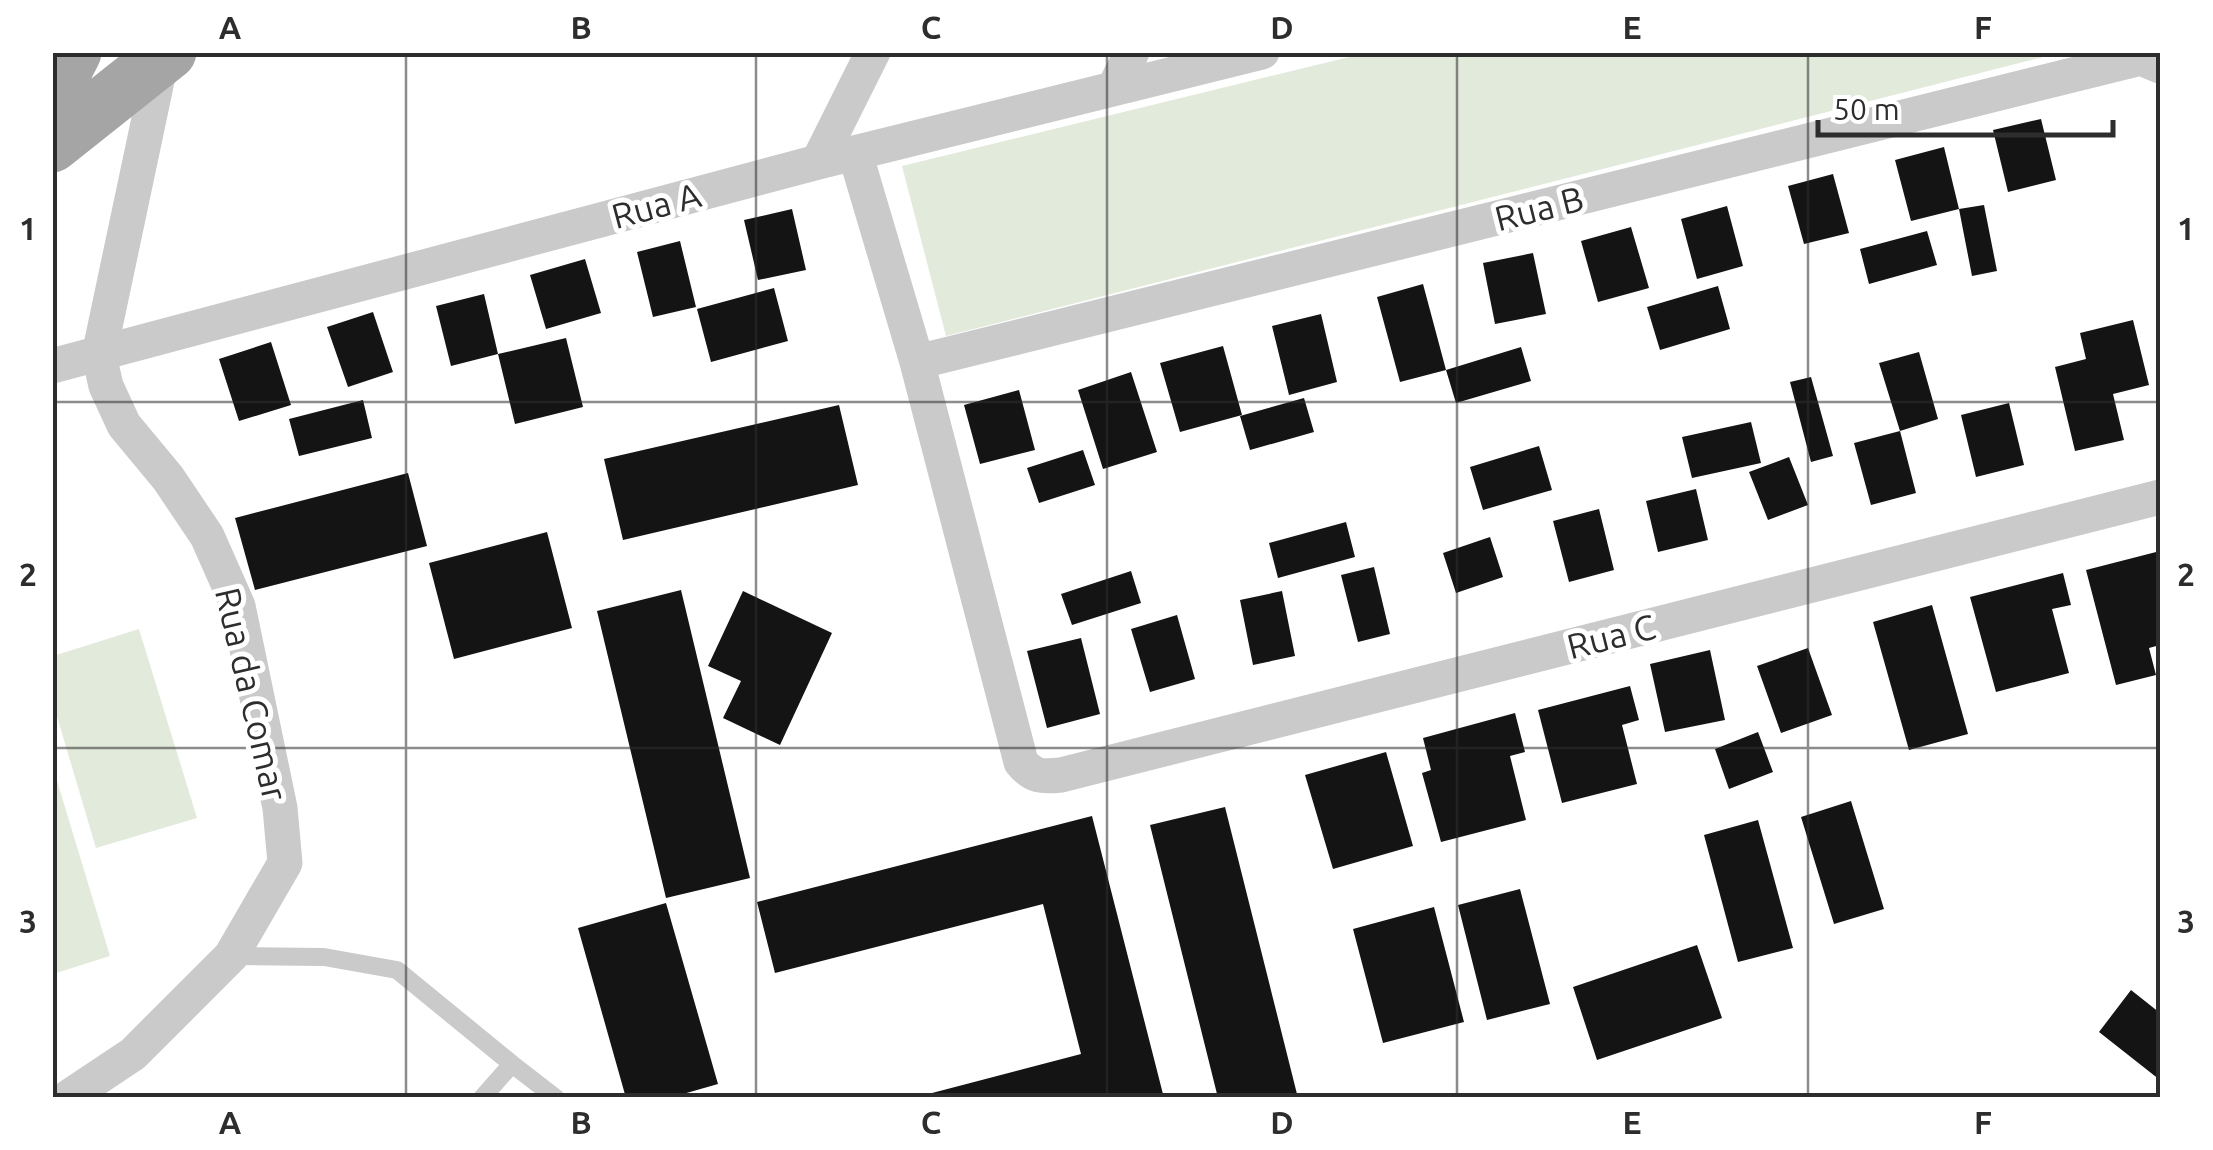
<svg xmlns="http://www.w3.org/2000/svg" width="2213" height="1150" viewBox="0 0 2213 1150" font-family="Ubuntu,sans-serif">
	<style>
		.grass { fill: #e2eadb }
		.building { fill: #141414 }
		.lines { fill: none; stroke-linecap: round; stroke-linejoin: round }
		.lane { stroke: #cacaca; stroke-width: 18 }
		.street { stroke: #cacaca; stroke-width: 35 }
		.primary { stroke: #a5a5a5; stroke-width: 55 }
		.grid { fill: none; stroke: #2d2d2d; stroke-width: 2.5; stroke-opacity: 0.55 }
		.labels { text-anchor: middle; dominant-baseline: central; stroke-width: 10; stroke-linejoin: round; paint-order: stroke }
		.street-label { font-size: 35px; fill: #2d2d2d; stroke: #fff }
		.neatline { fill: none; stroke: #2d2d2d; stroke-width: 4 }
		.grid-label { font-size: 32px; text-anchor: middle; font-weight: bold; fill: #2d2d2d }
	</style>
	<rect width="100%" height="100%" fill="#fff"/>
	<path class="grass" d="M1370,52H2059V53L946,336L902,166Z
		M139,629L197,818L96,848L53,703V656Z
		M52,764L110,956L53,974H52Z"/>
	<path class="building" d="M2041,119L2056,180L2008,192L1993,130Z
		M1944,147L1959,209L1911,221L1895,160Z
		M1833,174L1849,233L1804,244L1788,186Z
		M1984,205L1997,271L1972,276L1959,209Z
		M1727,206L1743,266L1697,279L1681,219Z
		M792,209L806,270L758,280L744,220Z
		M1631,227L1649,288L1598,302L1581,241Z
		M1927,231L1937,265L1869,284L1860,249Z
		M680,241L696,307L653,317L637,252Z
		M1533,253L1546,314L1495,324L1483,263Z
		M585,259L601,313L546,329L530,275Z
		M1423,284L1446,370L1400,382L1377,297Z
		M1718,286L1730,329L1660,350L1647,307Z
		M774,288L788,341L711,362L697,309Z
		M484,294L498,354L451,366L436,306Z
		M373,312L393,372L348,387L327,327Z
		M1321,314L1337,382L1289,395L1272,326Z
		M2133,320L2149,385L2113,394L2124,440L2075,451L2055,367L2086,359L2080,333Z
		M566,338L583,407L515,424L498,354Z
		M271,342L291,405L239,421L219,359Z
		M1223,346L1242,415L1180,432L1160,363Z
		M1521,347L1531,381L1456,403L1446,370Z
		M1919,352L1938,419L1900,431L1916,493L1871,505L1854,443L1900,431L1879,363Z
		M1131,372L1157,452L1103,469L1078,390Z
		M1811,377L1833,456L1811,462L1790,382Z
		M1019,390L1035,450L980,464L964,405Z
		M1304,398L1314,432L1250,450L1240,416Z
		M363,400L372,438L299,456L289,419Z
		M2009,403L2024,465L1976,477L1961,415Z
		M839,405L858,485L623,540L604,459Z
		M1751,422L1761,463L1692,478L1682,437Z
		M1539,446L1552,490L1483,510L1470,467Z
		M1083,450L1095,485L1039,503L1027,468Z
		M1789,457L1808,505L1768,520L1749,472Z
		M408,473L427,546L255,590L235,518Z
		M1696,489L1708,540L1658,552L1646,501Z
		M1599,509L1614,570L1569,582L1553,521Z
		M1346,522L1355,557L1278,578L1269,543Z
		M547,532L572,628L454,659L429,563Z
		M1490,537L1503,577L1456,593L1443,553Z
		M2160,551V645L2149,648L2156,675L2116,685L2086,570Z
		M1374,567L1390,634L1358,642L1341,575Z
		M1131,571L1141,603L1072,625L1061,594Z
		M2063,573L2071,605L2052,609L2069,673L1996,692L1970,597Z
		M681,590L750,878L666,898L597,611Z
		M743,591L832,633L780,745L723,718L741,681L708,666Z
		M1282,591L1295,656L1253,665L1240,600Z
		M1932,605L1968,734L1909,750L1873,622Z
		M1177,615L1195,679L1150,692L1131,629Z
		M1081,638L1100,714L1047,728L1027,651Z
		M1808,648L1832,715L1781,733L1757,666Z
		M1710,650L1725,720L1665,732L1650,664Z
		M1630,686L1639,720L1622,725L1637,784L1562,803L1538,710Z
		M1515,713L1525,752L1510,756L1526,820L1441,842L1422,773L1431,770L1423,738Z
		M1758,732L1773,772L1729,789L1715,749Z
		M1386,752L1413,846L1333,869L1305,775Z
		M1851,801L1884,909L1834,924L1801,817Z
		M1225,807L1298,1098H1218L1150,825Z
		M1092,816L1164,1098H913L1081,1054L1043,904L775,973L757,902Z
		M1758,820L1793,948L1738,962L1704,835Z
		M1520,889L1550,1004L1487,1020L1458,905Z
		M666,903L718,1084L669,1098H626L578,928Z
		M1434,907L1464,1022L1383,1043L1353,929Z
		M1697,945L1722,1018L1597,1060L1573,987Z
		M2131,990L2160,1013V1080L2099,1032Z"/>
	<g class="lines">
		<path class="lane" d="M231,956L324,957L397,970L512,1064L482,1098
			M512,1064L556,1098"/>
		<path class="street" d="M1114,88L1132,52
			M855,153L917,362L1021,762C1033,777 1042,777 1061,775L2160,497
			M818,162L873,52
			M917,362L2141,58L2160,66
			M52,366L818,162L1262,52
			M67,1098L133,1054L231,956L285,863L280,808L238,606L207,536L168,478L124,425L106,386L99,355L161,62"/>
		<path class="primary" d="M52,95L74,52
			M52,145L169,52"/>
	</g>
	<path class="grid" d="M406,52V1098M756,52V1098M1107,52V1098M1457,52V1098M1808,52V1098M52,402H2160M52,748H2160"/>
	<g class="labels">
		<g class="street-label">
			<text transform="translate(656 205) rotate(-15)">Rua A</text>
			<text transform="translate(1539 208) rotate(-14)">Rua B</text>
			<text transform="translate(1611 636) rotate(-14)">Rua C</text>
			<text transform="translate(252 694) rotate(77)">Rua da Comar</text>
		</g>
	</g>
	<rect width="2213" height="1150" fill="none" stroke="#ffffff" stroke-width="110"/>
	<path d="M1818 120v15h295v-15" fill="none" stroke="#2d2d2d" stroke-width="5"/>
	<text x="1833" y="120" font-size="30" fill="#2d2d2d" stroke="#ffffff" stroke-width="8" paint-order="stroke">50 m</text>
	<rect x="55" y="55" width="2103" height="1040" class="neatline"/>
	<g class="grid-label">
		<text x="230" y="39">A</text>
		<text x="581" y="39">B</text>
		<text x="931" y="39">C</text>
		<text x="1282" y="39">D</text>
		<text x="1632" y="39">E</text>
		<text x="1983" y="39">F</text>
		<text x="28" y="240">1</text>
		<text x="2186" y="240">1</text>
		<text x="28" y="586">2</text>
		<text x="2186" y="586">2</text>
		<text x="28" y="933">3</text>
		<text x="2186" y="933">3</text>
		<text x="230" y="1134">A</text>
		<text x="581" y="1134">B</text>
		<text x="931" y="1134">C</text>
		<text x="1282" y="1134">D</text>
		<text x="1632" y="1134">E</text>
		<text x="1983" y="1134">F</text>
	</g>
</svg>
